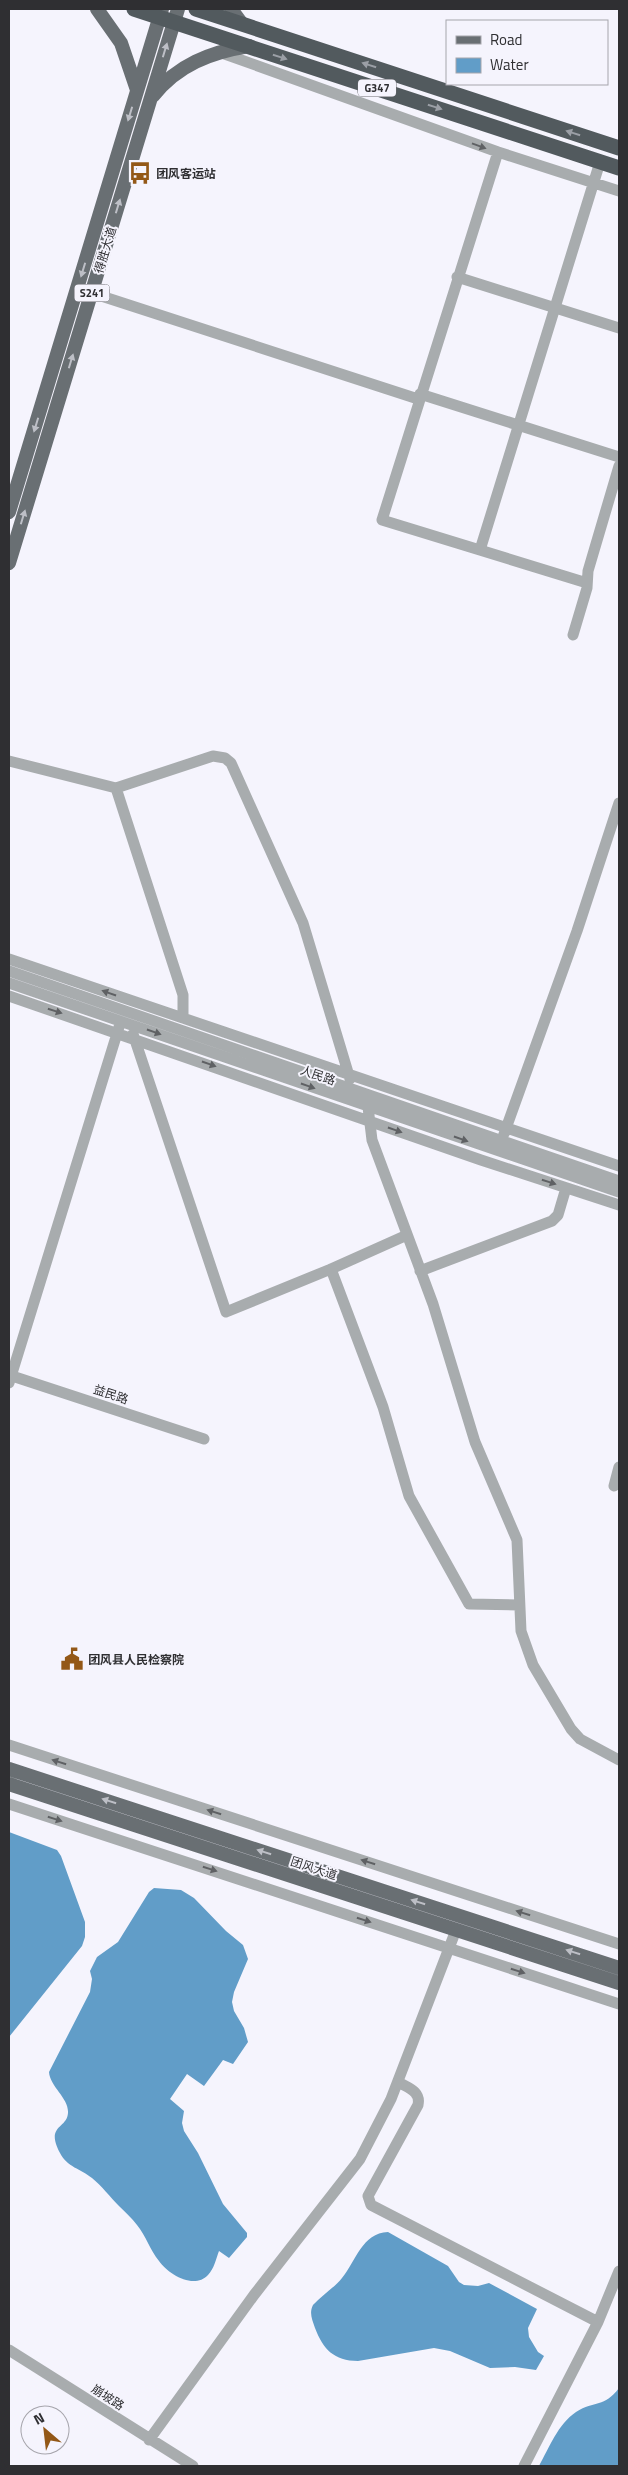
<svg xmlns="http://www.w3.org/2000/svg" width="628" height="2475" viewBox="0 0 628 2475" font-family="'Titillium Web','Noto Sans SC',sans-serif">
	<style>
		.water { fill: #619dc8 }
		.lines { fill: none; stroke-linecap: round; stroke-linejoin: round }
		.minor { stroke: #a8acae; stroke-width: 11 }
		.major { stroke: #696f73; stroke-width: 14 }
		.highway { stroke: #525a5e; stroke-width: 15 }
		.oneway { fill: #bdbfc6 }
		.oneway2 { fill: #9b9fa6 }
		.oneway3 { fill: #5f6164 }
		.labels { text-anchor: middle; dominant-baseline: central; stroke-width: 4; stroke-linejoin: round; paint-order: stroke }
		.shield { fill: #f5f4fd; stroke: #6a6a6f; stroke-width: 1 }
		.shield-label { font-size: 11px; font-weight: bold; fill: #2f2f32 }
		.poi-label { font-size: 12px; font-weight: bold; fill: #2f2f32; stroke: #f5f4fd; text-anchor: start }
		.street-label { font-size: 12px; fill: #2f2f32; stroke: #f5f4fd }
	</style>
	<rect width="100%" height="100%" fill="#f5f4fd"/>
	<path class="water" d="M9,1832L57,1850L61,1856L85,1922V1937L82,1946L9,2037Z
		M154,1888L181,1890L194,1898L226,1931L243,1945L248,1959L234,1992L232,2002L234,2011L244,2028L248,2042L233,2064L223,2060L204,2086L187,2074L170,2099L184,2111L182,2123L184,2131L198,2153L223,2204L247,2233V2237L229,2258L219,2251C216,2259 214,2269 208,2275C194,2290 168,2274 159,2261C150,2250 146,2236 137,2225C132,2218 125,2212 119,2206C110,2197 102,2186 92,2178C81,2169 67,2167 60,2153C45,2125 67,2129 68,2113C69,2098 50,2087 49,2072L90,1992L92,1979L90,1971L97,1957L118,1942L149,1892Z
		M388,2232L448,2266L459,2282L464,2285L478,2286L489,2283L537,2309L528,2328L529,2337L538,2352L544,2356L536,2370L515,2367L490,2368L450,2351L434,2348L358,2361C334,2361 323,2349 315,2328C312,2319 309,2313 313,2305C322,2295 334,2288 342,2278C356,2261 362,2233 388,2232Z
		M619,2388V2466H539C549,2448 558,2424 576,2412C595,2400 604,2408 619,2388Z"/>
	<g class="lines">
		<path class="minor" d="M219,52L498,152L619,191
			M498,152L382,520L587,583
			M457,277L619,328
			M92,293L418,399
			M420,394L619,457
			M480,550L600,162
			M573,635L587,588L588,571L619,466
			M9,761L116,788L183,995V1018
			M116,788L213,756L225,758L231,763L303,923L350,1079
			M9,959L619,1166
			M9,971L619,1181
			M9,983L619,1192
			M9,996L481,1160L619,1205
			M133,1034L226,1312L331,1269L407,1235
			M368,1107L372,1140L433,1304L475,1442L517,1540L521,1631L533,1665L571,1729L580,1739L619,1760
			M504,1134L577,931L619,803
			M331,1269L383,1407L409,1496L469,1604L518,1605
			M420,1271L552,1221L558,1215L566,1188
			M9,1375L204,1439
			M9,1383L119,1027
			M614,1486L619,1467
			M9,1745L619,1944
			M9,1804L619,2004
			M398,2082C408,2088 421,2091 418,2105L368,2196L371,2205L598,2322
			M9,2350L193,2466
			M149,2440L254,2295L360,2159L391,2099L456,1930
			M524,2466L598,2322L619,2271"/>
		<path class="major" d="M97,9L121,43L137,90
			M231,9L242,24
			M153,96C177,65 211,52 249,46
			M9,512L162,9
			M9,563L178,9
			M9,1769L619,1968
			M9,1784L619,1983"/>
		<path class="highway" d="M134,9L619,168
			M196,9L619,148"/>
	</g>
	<defs><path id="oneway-solid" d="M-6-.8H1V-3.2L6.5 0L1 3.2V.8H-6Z" transform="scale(1.25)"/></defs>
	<g class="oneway">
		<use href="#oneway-solid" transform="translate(165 50) rotate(-73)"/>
		<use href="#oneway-solid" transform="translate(130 114) rotate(107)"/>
		<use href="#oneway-solid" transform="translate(118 206) rotate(-73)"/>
		<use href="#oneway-solid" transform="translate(83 270) rotate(107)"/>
		<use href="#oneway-solid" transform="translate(71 361) rotate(-73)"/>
		<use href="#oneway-solid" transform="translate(36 425) rotate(107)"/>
		<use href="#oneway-solid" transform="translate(23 517) rotate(-73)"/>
		<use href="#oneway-solid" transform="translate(109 1801) rotate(-162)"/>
		<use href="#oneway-solid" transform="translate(264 1852) rotate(-162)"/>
		<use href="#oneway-solid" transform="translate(418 1902) rotate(-162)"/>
		<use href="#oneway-solid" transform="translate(573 1952) rotate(-162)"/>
	</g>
	<g class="oneway2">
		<use href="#oneway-solid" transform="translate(280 57) rotate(18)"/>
		<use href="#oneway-solid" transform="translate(369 65) rotate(-162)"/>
		<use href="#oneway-solid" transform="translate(435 107) rotate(18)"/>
		<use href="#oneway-solid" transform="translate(573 133) rotate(-162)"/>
	</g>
	<g class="oneway3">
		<use href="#oneway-solid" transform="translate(479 146) rotate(20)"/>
		<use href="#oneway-solid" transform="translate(109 993) rotate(-161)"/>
		<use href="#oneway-solid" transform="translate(55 1011) rotate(18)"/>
		<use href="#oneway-solid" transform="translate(154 1032) rotate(19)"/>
		<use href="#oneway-solid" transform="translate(209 1064) rotate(19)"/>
		<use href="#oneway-solid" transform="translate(308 1086) rotate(19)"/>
		<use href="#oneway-solid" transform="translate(395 1130) rotate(19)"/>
		<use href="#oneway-solid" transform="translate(461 1139) rotate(19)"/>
		<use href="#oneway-solid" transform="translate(549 1182) rotate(18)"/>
		<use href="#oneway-solid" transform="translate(59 1762) rotate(-162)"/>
		<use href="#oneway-solid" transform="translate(214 1812) rotate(-162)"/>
		<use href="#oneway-solid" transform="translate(55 1819) rotate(17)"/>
		<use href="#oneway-solid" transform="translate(368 1862) rotate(-162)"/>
		<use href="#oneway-solid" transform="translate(210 1869) rotate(18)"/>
		<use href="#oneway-solid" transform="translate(523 1913) rotate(-162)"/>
		<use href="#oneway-solid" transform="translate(364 1920) rotate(18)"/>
		<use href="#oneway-solid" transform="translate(518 1971) rotate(18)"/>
	</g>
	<defs>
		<symbol id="bus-bare" viewBox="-9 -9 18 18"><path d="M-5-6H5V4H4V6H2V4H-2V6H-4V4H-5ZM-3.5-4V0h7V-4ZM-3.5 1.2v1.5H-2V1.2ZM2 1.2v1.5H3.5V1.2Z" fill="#935817" stroke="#f5f4fd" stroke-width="2.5" paint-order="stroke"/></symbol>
		<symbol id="civic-bare" viewBox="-9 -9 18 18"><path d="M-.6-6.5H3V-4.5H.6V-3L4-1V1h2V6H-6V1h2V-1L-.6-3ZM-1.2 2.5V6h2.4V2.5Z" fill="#935817" stroke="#f5f4fd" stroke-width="2.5" paint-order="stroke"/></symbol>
	</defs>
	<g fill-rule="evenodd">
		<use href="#bus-bare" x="124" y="157" width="32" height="32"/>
		<use href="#civic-bare" x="56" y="1643" width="32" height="32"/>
	</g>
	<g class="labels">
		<g class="shield">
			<rect x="358" y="79.5" width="38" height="17" rx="4"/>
			<rect x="74.5" y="284.5" width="35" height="17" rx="4"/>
		</g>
		<g class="shield-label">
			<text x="377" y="88">G347</text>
			<text x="92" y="293">S241</text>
		</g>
		<g class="poi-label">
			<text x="156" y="173">团风客运站</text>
			<text x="88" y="1659">团风县人民检察院</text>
		</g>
		<g class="street-label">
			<text transform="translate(105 250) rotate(-73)">得胜大道</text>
			<text transform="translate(318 1075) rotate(19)">人民路</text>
			<text transform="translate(111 1394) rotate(18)">益民路</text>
			<text transform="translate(314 1868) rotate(18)">团风大道</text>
			<text transform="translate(108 2397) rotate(33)">崩坡路</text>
		</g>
	</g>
	<rect width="628" height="2475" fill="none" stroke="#2f2f32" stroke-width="20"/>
	<rect x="446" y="20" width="162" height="65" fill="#f5f4fd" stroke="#a6a5ac"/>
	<rect x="456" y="36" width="25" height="8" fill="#696f73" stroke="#a6a5ac"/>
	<text x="490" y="45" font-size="15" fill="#2f2f32">Road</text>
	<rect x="456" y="58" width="25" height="15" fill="#619dc8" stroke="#a6a5ac"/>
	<text x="490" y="70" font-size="15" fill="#2f2f32">Water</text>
	<g transform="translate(45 2430) rotate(332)"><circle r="24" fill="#f5f4fd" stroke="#a6a5ac"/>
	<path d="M0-4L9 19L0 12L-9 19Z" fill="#935817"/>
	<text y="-8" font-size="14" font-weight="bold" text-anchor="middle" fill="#2f2f32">N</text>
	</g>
</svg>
